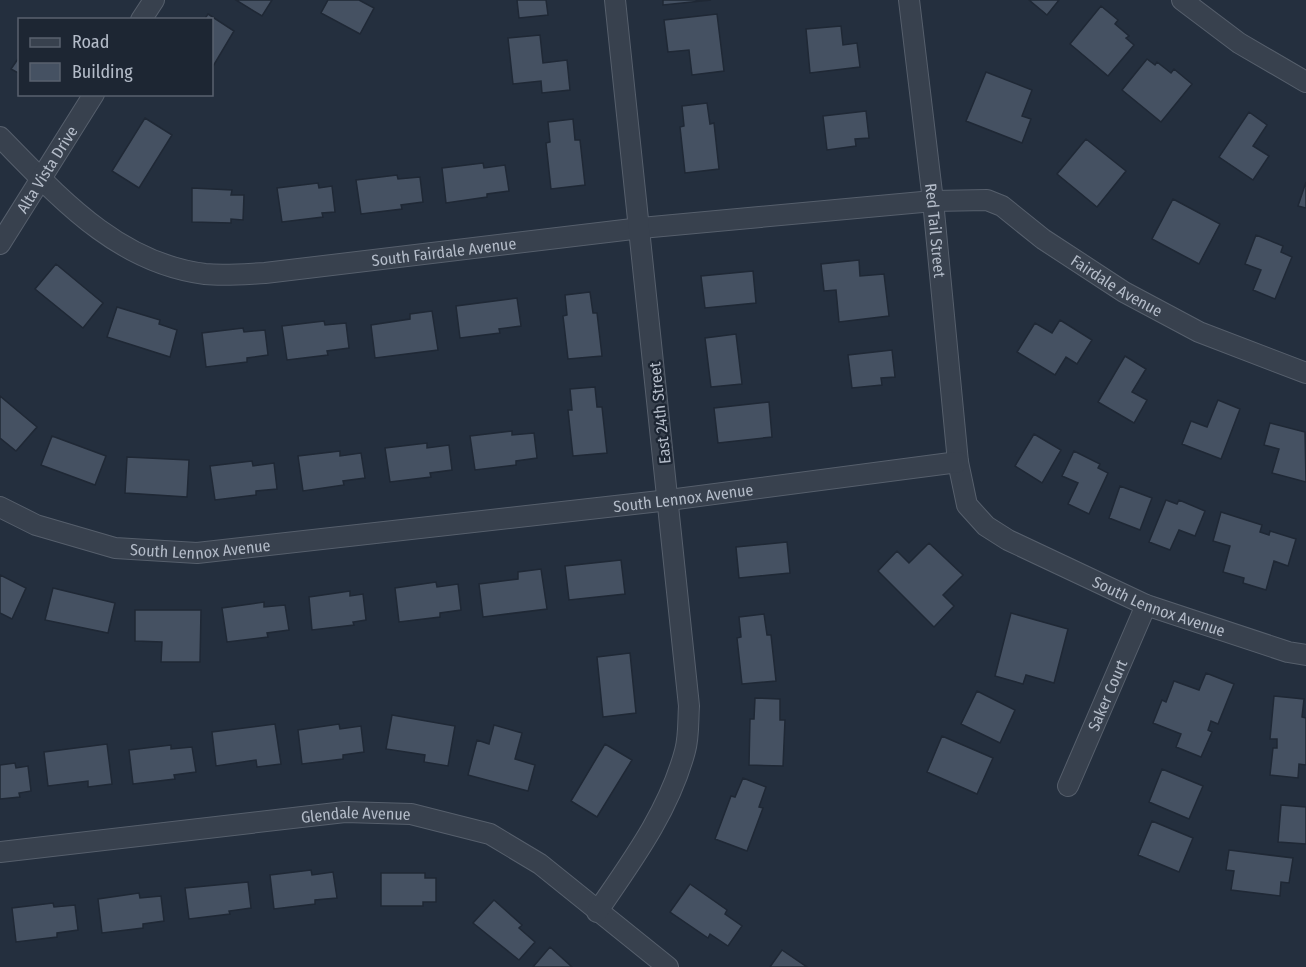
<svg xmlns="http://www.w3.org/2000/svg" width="1306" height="967" viewBox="0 0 1306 967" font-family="'Fira Sans Condensed',sans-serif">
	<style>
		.building { fill: #455162; stroke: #1f2835; stroke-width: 1.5 }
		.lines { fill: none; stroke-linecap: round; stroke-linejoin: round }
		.minor-casing { stroke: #565f6c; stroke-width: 22 }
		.minor { stroke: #38414e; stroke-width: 20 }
		.labels { text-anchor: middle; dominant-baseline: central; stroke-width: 4.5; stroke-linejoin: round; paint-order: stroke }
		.street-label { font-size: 16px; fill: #b4bcc9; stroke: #1d2633 }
	</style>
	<rect width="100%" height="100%" fill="#242f3e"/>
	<path class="building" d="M236,0H272L262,16Z
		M328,0H359L374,8L360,34L321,13Z
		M517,0H546L548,15L519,18Z
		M663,0H711L663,5Z
		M1029,0H1059L1047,15Z
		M1101,6L1118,20L1115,24L1129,36L1126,38L1134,45L1108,76L1070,44Z
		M208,14L234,31L212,68V20H204Z
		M717,14L724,71L692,75L689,50L668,52L664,20Z
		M841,26L843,45L857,43L860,67L810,73L806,29Z
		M540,35L543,63L567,60L570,90L542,93L541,81L513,84L508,38Z
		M20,56V74L11,69Z
		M1147,59L1155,65L1157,62L1171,73L1174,69L1192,84L1161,122L1122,90Z
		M986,72L1032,90L1022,116L1031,119L1022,143L966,121Z
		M707,103L710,124L714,123L719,169L685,173L680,127L684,126L682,106Z
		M866,111L869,138L855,139L856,146L827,150L823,116Z
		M1249,112L1267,125L1253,146L1269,156L1253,180L1219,157Z
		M145,118L172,135L139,188L112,171Z
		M573,119L575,140H580L585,185L551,189L546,143L550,142L548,122Z
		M1086,139L1126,171L1097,207L1057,174Z
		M483,163L484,168L505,165L509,191L487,194V197L446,203L442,168Z
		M397,175L398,179L420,177L423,202L401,205L402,209L361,214L356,180Z
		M1306,182V208L1298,206Z
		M318,183L319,188L332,186L335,212L322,213L323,217L282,222L277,188Z
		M192,188L232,190L231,195H244L243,220L231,219V223L192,222Z
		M1173,199L1220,224L1199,264L1152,239Z
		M1256,235L1283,246L1281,252L1292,257L1275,299L1253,290L1261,270L1245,264Z
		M859,260L860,276L884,274L889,316L839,322L836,290L824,291L821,264Z
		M56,264L103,303L83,328L35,289Z
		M753,271L756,303L705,308L701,276Z
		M590,292L593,313H597L602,356L568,359L563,316L567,315L565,295Z
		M517,298L521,326L499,329L500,333L460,338L456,306Z
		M117,307L160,320L159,324L177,330L170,357L107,337Z
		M432,311L438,350L375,358L371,325L410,319V314Z
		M1060,320L1092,340L1077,364L1066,357L1055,375L1017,352L1035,323L1052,333Z
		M324,321L325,325L346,323L349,348L327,351L328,355L287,360L282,326Z
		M243,328L244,332L265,330L268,355L247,358V362L206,367L202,333Z
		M736,334L742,384L711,387L705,338Z
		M892,350L895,377L881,378L882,385L852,388L848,355Z
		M1125,356L1146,369L1132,392L1147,400L1134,423L1098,402Z
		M595,387L597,407H602L607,453L573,456L568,410H572L570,389Z
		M0,396L37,427L16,451L0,438Z
		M1218,400L1240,409L1221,459L1182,444L1191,421L1207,427Z
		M769,402L772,437L718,443L714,408Z
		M1270,423L1305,432L1306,482L1272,473L1279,449L1264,445Z
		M512,431V435L534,433L537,458L516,461V465L475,470L470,436Z
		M1034,434L1061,450L1042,483L1015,466Z
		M52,436L106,456L95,485L41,465Z
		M427,443V448L449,445L452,470L430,473L431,477L390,482L385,448Z
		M340,451V456L361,453L365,478L343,481L344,485L303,491L298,456Z
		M1074,451L1100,464L1098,468L1108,473L1089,514L1068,504L1078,483L1062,476Z
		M127,457L189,460L187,497L125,493Z
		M252,461L253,466L274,463L277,489L256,491V495L215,500L210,466Z
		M1120,486L1152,498L1140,530L1109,518Z
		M1166,500L1177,504L1179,500L1205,511L1195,536L1179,530L1170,550L1149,542Z
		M1221,512L1262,525L1260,532L1269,535L1270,531L1296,539L1288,566L1274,561L1266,590L1243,583L1244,578L1223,572L1230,546L1213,541Z
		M787,542L790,573L739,578L736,547Z
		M929,543L963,575L943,595L954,606L934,627L878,571L897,551L909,563Z
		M621,560L625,594L569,600L565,566Z
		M541,569L547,609L483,617L479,584L518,579V572Z
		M0,575L26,588L12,619L0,613Z
		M436,582L437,587L458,584L461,610L440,613V617L399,622L395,588Z
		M53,588L115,603L108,633L45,620Z
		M350,591V596L363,594L366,620L353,622L354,625L312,630L309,597Z
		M264,602V607L285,605L289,630L267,633L268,637L227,642L222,608Z
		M135,610H201L200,662H161L162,642L135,641Z
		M1011,613L1068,629L1054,683L1026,675L1023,684L995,676Z
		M764,614L767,635H771L776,681L742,684L737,638L741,637L739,617Z
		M630,653L636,713L603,717L597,657Z
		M1206,673L1234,684L1218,724L1211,721L1208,730L1212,732L1201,757L1176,747L1181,734L1153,723L1162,700L1166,702L1174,681L1199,690Z
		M977,691L1015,710L1000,743L961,724Z
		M1274,696L1304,699L1302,717L1306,718V765L1299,764L1298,778L1270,775L1273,748H1277V739H1270Z
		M755,698L780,699V720H785L783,766L749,765L750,719H754Z
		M392,715L455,726L448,766L424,762L425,755L386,749Z
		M275,724L281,764L257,767L256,760L216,766L212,732Z
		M339,724L340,729L361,726L364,752L343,755V759L302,764L298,730Z
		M494,725L522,733L515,759L535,765L528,791L468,775L477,740L489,744Z
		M942,736L993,758L977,794L927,772Z
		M107,744L112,784L88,787V781L48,786L44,752Z
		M605,744L632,760L597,817L571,801Z
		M171,745V749L192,747L196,772L174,775L175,779L133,784L129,750Z
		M15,763L16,768L28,766L31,791L19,793L20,797L0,799V765Z
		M1162,769L1203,786L1189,819L1149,802Z
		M743,778L766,787L759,807L763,808L747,851L715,839L731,796L735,797Z
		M1281,805L1306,807V844L1278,842Z
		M1152,821L1193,838L1179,872L1138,855Z
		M1229,850L1293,858L1289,883L1281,882L1280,896L1231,890L1234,871L1226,870Z
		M311,870L312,875L333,872L337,898L315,900V904L274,909L270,875Z
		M381,873H425V878H436V902H423V906H381Z
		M248,882L251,908L229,911L230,914L189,919L185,888Z
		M690,884L727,910L725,914L742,926L728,946L710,934L708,938L670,912Z
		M139,893L140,898L161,896L164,921L143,924V928L102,933L98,899Z
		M494,900L522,925L519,928L535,942L519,960L473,923Z
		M53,903L54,907L75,905L78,930L57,933V937L16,942L12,908Z
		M550,947L572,967H533Z
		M782,950L807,967H770Z"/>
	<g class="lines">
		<defs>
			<g id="minor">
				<path id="s1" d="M909,0L933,201L958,462L967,505L986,526L1008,540L1146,605L1288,652L1306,655"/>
				<path d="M1182,0L1239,43L1306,82"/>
				<path d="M141,20L154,0"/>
				<path id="s2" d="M0,137C59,197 117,263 205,274C225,276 245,274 265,273L641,228L933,201L987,200L1002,206L1043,239L1124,292L1199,332L1306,373"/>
				<path id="s3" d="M0,244L94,94"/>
				<path id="s4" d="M0,507L36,525L115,548L197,553L669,500L958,462"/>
				<path id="s5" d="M1068,786L1146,605"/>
				<path id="s6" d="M0,852L345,812L411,814L490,834L540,864L668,967"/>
				<path d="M597,912C632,861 669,811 685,751C689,737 688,720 689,706L615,0"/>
			</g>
		</defs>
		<use href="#minor" class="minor-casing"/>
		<use href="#minor" class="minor"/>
	</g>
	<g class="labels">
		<g class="street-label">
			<text stroke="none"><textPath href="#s3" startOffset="88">Alta Vista Drive</textPath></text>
			<text stroke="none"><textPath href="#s1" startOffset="232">Red Tail Street</textPath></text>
			<text stroke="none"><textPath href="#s2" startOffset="492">South Fairdale Avenue</textPath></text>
			<text stroke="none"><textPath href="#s2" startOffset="1194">Fairdale Avenue</textPath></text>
			<text transform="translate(660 413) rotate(-96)">East 24th Street</text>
			<text stroke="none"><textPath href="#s4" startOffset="694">South Lennox Avenue</textPath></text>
			<text stroke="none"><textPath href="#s4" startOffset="208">South Lennox Avenue</textPath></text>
			<text stroke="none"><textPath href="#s1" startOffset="728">South Lennox Avenue</textPath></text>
			<text stroke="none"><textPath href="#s5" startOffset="99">Saker Court</textPath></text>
			<text stroke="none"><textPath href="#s6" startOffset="358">Glendale Avenue</textPath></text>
		</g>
	</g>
	<rect x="18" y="18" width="195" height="78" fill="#1d2633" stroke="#59626f" stroke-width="1.5"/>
	<rect x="30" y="38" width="30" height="9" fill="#38414e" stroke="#59626f" stroke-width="1.5"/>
	<text x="72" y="48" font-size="18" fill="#b4bcc9">Road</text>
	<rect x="30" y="63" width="30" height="18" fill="#455162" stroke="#59626f" stroke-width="1.5"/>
	<text x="72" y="78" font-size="18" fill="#b4bcc9">Building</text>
</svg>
